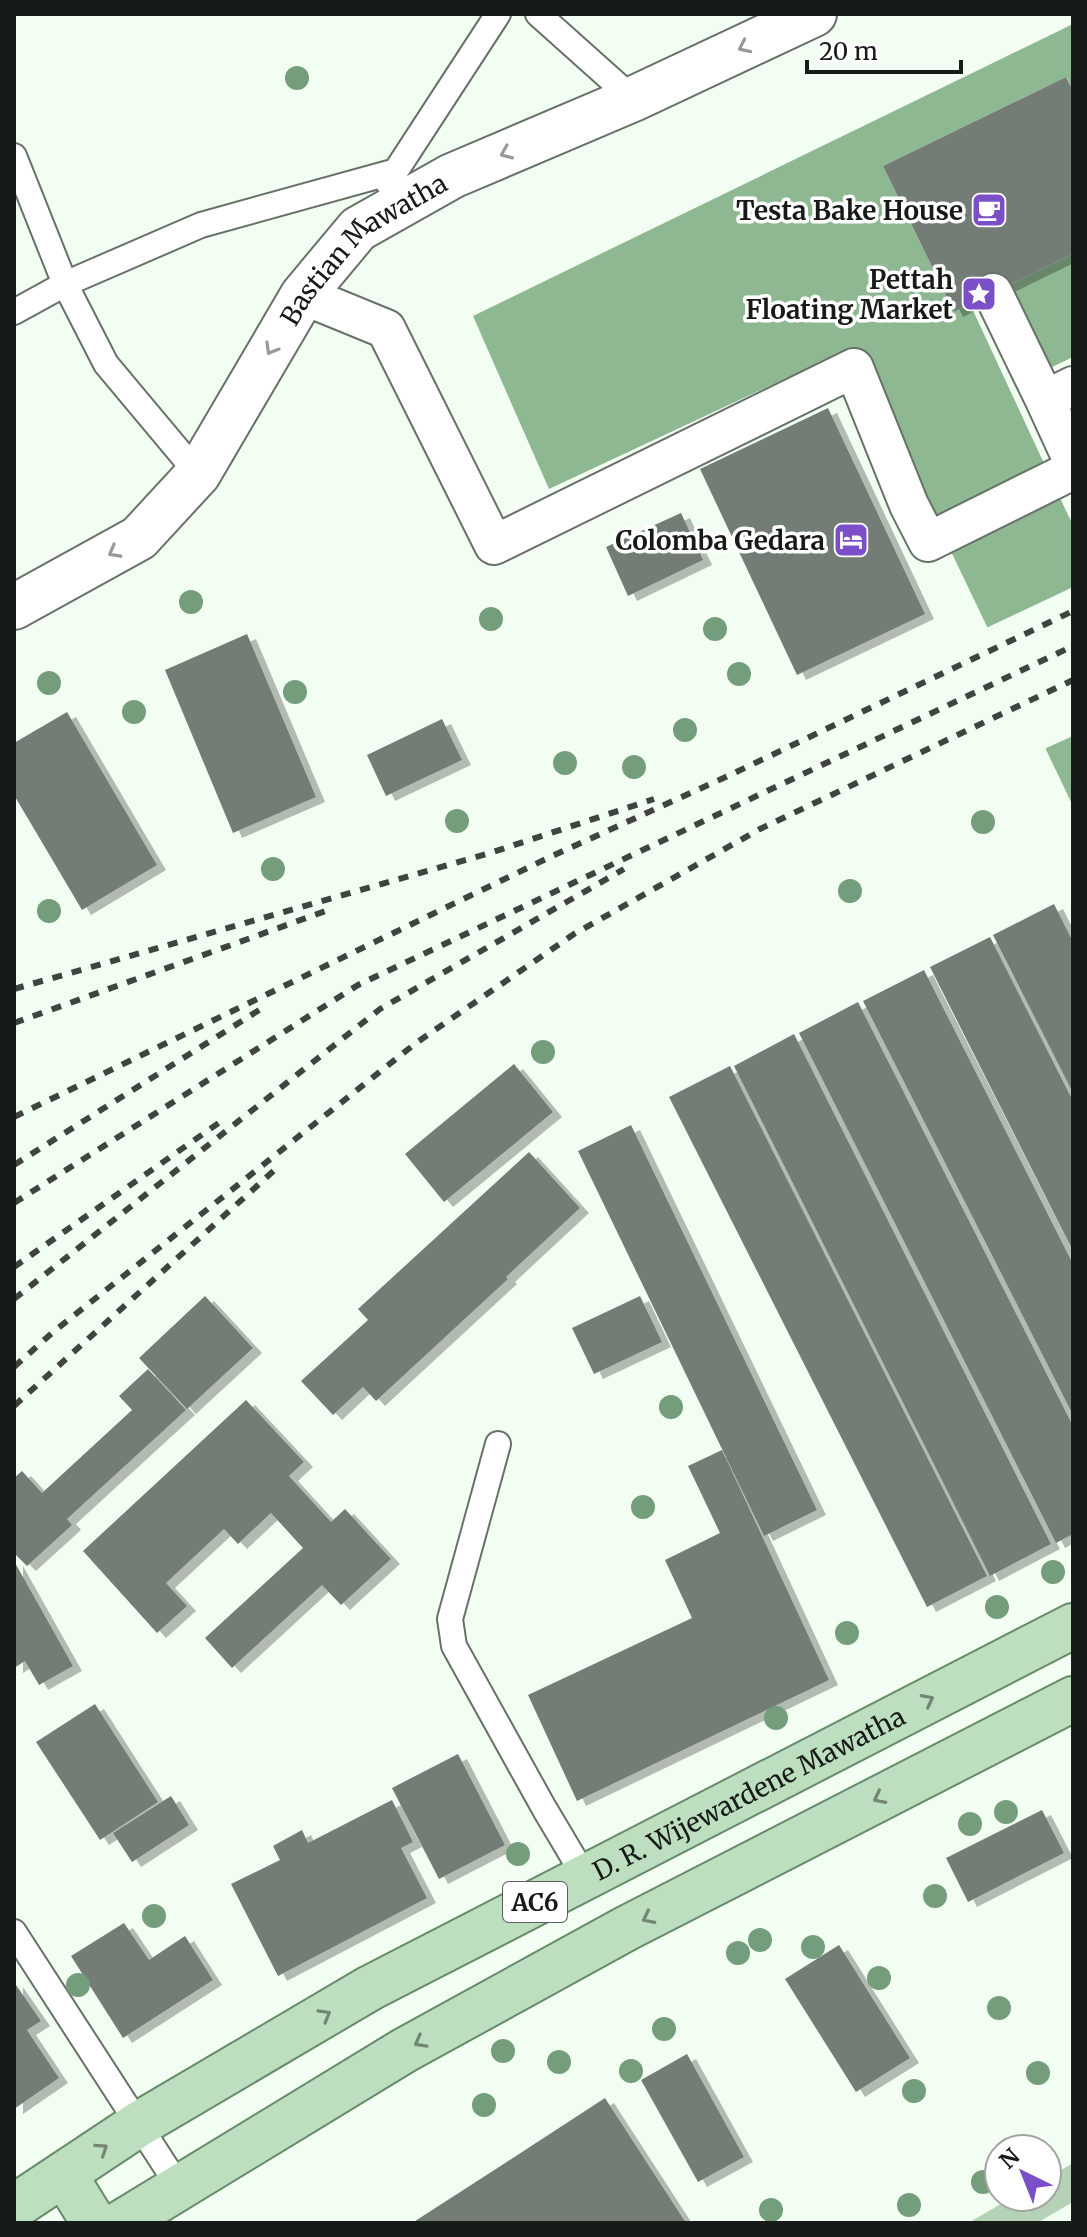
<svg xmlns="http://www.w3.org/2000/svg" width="1087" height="2237" viewBox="0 0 1087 2237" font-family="Merriweather,serif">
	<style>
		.green { fill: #b5d2b6 }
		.water { fill: #8eb891 }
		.pier { fill: #f3fef3 }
		.building { fill: #737d74; filter: url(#shadow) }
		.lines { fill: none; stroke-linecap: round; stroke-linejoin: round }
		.service-casing { stroke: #687168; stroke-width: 28 }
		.pedestrian-casing { stroke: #687168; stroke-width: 42 }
		.tertiary-casing { stroke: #687168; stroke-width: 48 }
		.primary-casing { stroke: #668b69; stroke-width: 48 }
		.service { stroke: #fff; stroke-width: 24 }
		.pedestrian { stroke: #fff; stroke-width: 38 }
		.tertiary { stroke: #fff; stroke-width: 44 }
		.primary { stroke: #bddebf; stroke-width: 44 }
		.rail { stroke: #3f443f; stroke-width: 6; stroke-dasharray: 10 10; stroke-linecap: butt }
		.tree { fill: #749d7c }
		.oneway { stroke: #979897 }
		.oneway2 { stroke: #728673 }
		.labels { text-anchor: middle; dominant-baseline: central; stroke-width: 7; stroke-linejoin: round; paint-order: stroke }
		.shield { fill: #fff; stroke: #5d5f5d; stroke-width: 2 }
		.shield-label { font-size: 24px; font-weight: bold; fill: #171b17 }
		.poi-label { font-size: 26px; font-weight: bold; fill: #171b17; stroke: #fff; text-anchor: end }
		.street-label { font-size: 26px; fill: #171b17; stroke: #fff }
	</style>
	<defs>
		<filter id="shadow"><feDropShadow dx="9" dy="5" stdDeviation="0" flood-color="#0004"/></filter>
	</defs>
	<rect width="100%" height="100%" fill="#f3fef3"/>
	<path class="green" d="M1073,2163V2202L1037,2223H968L1013,2197H1047V2178Z"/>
	<path class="water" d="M1073,24V91L1067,78L970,303L1073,525V806L853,347L549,489L473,316Z
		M1073,254V357L1050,368L1009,285Z"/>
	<path class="pier" d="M1066,77L1073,95L974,301L1072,515L1069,517L970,304L954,312L883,166Z
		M1073,587V736L1042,750L984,629Z"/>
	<path class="building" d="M1066,77L1073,91V254L954,312L883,166Z
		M828,408L925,614L797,675L700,469Z
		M681,513L703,560L628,596L606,547Z
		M247,634L316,797L233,833L165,670Z
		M67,712L157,865L82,910L14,795V743Z
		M442,719L462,760L386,796L367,755Z
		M1054,904L1073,942V1093L993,935Z
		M990,937L1073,1101V1251L930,967Z
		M924,970L1073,1264V1415L863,1001Z
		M858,1002L1073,1426V1534L1056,1543L799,1033Z
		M794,1034L1051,1544L990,1576L734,1066Z
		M514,1064L553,1112L444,1202L405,1154Z
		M730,1066L987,1576L927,1607L669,1097Z
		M631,1125L817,1510L764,1536L578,1151Z
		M529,1152L580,1208L506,1277L508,1279L376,1401L363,1387L333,1415L301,1381L368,1320L358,1309Z
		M205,1296L253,1348L187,1409L139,1358Z
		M640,1296L662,1342L594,1374L572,1328Z
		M148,1369L186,1410L67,1519L72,1525L27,1566L14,1553V1478L22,1471L42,1493L132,1410L119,1396Z
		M246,1400L304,1462L289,1476L331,1522L345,1509L391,1559L341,1605L322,1585L232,1668L205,1638L303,1548L271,1513L238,1544L224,1529L166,1583L187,1606L157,1633L83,1551Z
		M722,1450L829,1680L577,1801L528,1695L692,1618L665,1560L720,1533L688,1466Z
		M14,1561L73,1666L39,1685L25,1661L14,1668Z
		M95,1704L158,1802L100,1840L36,1742Z
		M458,1754L505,1845L439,1879L392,1788Z
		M171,1796L189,1825L132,1862L113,1833Z
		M392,1800L413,1842L401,1848L427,1898L278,1976L231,1884L280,1860L273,1846L302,1830L308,1843Z
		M1042,1810L1064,1853L968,1902L946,1858Z
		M124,1923L149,1960L185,1936L213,1980L123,2038L71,1956Z
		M839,1945L910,2058L856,2092L785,1979Z
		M14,1982L41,2021L27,2030L59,2078L14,2109Z
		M687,2054L744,2157L698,2182L641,2080Z
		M605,2098L686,2223H412L499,2167Z"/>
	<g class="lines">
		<defs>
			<path id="service" d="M538,14L633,99
				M14,156L65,284L14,312
				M388,183L498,14
				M198,474L106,364L65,284L201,225L396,171
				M498,1444L450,1619L454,1646L544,1808L585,1877
				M14,1932L179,2187"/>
			<path id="pedestrian" d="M993,293L1045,400
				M303,295L386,329L494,545L854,368L909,505L928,542L1073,470
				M1073,386L1045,400L1073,461"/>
			<g id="tertiary">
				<path id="s1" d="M14,607L139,538L198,474L303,295L358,229L452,176L633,99L814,14"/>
			</g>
			<g id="primary">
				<path d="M64,2174L94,2223"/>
				<path id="s2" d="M14,2207L139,2124L370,1988L1073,1626"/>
				<path d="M121,2223L405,2050L627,1928L1073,1699"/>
			</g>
		</defs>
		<use href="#service" class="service-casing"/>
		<use href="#pedestrian" class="pedestrian-casing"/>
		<use href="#tertiary" class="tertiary-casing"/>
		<use href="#primary" class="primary-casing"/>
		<use href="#service" class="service"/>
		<use href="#pedestrian" class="pedestrian"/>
		<use href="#tertiary" class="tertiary"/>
		<use href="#primary" class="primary"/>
		<path class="rail" d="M14,989L490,853L654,799
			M14,1023L334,908
			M14,1117L550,857L730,775L1073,611
			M14,1165L264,1007
			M14,1203L358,985L1073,646
			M14,1267L220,1122
			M14,1299L380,1009L624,869
			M14,1367L52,1333L416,1043L574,934L760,829L1073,680
			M14,1406L279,1166"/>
	</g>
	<g class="tree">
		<circle cx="297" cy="78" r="12"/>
		<circle cx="191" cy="602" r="12"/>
		<circle cx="491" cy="619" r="12"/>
		<circle cx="715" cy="629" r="12"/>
		<circle cx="739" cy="674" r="12"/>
		<circle cx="49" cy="683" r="12"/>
		<circle cx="295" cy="692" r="12"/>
		<circle cx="134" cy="712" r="12"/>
		<circle cx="685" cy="730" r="12"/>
		<circle cx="565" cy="763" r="12"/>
		<circle cx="634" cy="767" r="12"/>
		<circle cx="457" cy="821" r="12"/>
		<circle cx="983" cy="822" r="12"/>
		<circle cx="273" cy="869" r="12"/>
		<circle cx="850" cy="891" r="12"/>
		<circle cx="49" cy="911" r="12"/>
		<circle cx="543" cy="1052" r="12"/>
		<circle cx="671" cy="1407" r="12"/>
		<circle cx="643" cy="1507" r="12"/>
		<circle cx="1053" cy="1572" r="12"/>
		<circle cx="997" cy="1607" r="12"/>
		<circle cx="847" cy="1633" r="12"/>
		<circle cx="776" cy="1718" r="12"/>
		<circle cx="1006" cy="1812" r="12"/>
		<circle cx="970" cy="1824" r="12"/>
		<circle cx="518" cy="1854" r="12"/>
		<circle cx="935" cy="1896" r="12"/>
		<circle cx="154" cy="1916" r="12"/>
		<circle cx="760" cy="1940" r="12"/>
		<circle cx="813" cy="1947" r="12"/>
		<circle cx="738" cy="1953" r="12"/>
		<circle cx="879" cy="1978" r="12"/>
		<circle cx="78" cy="1985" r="12"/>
		<circle cx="999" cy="2008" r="12"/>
		<circle cx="664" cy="2029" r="12"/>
		<circle cx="503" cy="2051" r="12"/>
		<circle cx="559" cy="2062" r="12"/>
		<circle cx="631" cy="2071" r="12"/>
		<circle cx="1038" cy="2073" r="12"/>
		<circle cx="914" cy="2091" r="12"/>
		<circle cx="484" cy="2105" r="12"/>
		<circle cx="983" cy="2182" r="12"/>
		<circle cx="909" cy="2205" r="12"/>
		<circle cx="771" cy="2210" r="12"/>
	</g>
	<defs><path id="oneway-chevron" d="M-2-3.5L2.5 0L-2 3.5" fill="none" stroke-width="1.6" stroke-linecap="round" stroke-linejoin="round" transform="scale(2)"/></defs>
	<g class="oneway">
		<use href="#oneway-chevron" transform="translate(744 47) rotate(155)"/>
		<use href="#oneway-chevron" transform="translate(506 153) rotate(157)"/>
		<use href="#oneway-chevron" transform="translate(271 349) rotate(120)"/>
		<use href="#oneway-chevron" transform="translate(114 552) rotate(151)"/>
	</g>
	<g class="oneway2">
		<use href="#oneway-chevron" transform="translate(928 1700) rotate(-27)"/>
		<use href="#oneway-chevron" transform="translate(879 1798) rotate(153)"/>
		<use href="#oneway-chevron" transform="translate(648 1918) rotate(153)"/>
		<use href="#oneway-chevron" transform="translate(325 2015) rotate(-30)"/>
		<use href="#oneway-chevron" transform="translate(420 2042) rotate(151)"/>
		<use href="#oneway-chevron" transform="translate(102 2149) rotate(-34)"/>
	</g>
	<defs>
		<symbol id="cafe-square" viewBox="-11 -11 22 22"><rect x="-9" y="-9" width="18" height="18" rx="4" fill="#7b4fc8" stroke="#fff"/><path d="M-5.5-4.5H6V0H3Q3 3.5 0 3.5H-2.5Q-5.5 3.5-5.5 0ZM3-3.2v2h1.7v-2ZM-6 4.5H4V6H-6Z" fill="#fff"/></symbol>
		<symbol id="sight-square" viewBox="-11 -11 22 22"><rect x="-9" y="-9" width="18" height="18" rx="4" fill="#7b4fc8" stroke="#fff"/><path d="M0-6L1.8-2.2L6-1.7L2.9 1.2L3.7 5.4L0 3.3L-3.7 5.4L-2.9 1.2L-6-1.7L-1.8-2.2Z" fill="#fff"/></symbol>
		<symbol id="hotel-square" viewBox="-11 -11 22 22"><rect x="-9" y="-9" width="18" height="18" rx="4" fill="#7b4fc8" stroke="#fff"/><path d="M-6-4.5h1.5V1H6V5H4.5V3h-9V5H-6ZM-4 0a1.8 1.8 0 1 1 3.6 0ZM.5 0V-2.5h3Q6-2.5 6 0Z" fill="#fff"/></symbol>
	</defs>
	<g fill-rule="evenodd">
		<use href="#cafe-square" x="969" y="190" width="40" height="40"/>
		<use href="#sight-square" x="959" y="274" width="40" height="40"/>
		<use href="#hotel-square" x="831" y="520" width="40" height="40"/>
	</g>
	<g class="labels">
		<rect class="shield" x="503" y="1882" width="64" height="40" rx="6"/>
		<g class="shield-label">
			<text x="535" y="1902">AC6</text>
		</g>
		<g class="poi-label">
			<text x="963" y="210">Testa Bake House</text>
			<text x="953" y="279">Pettah<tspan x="953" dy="30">Floating Market</tspan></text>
			<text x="825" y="540">Colomba Gedara</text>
		</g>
		<g class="street-label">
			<text stroke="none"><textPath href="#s1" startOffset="514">Bastian Mawatha</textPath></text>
			<text stroke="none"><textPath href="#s2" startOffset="844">D. R. Wijewardene Mawatha</textPath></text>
		</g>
	</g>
	<rect width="1087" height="2237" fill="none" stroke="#171b17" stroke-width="32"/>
	<g transform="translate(1023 2173) rotate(317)"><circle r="38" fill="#ffffff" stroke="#a2a4a2" stroke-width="2"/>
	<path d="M0-6L14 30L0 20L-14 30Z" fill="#7b4fc8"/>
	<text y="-12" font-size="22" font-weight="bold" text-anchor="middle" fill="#171b17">N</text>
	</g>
	<path d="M807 60v12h154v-12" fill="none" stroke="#171b17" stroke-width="4"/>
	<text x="819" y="60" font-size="24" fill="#171b17" stroke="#ffffff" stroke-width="6" paint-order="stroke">20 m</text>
</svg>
